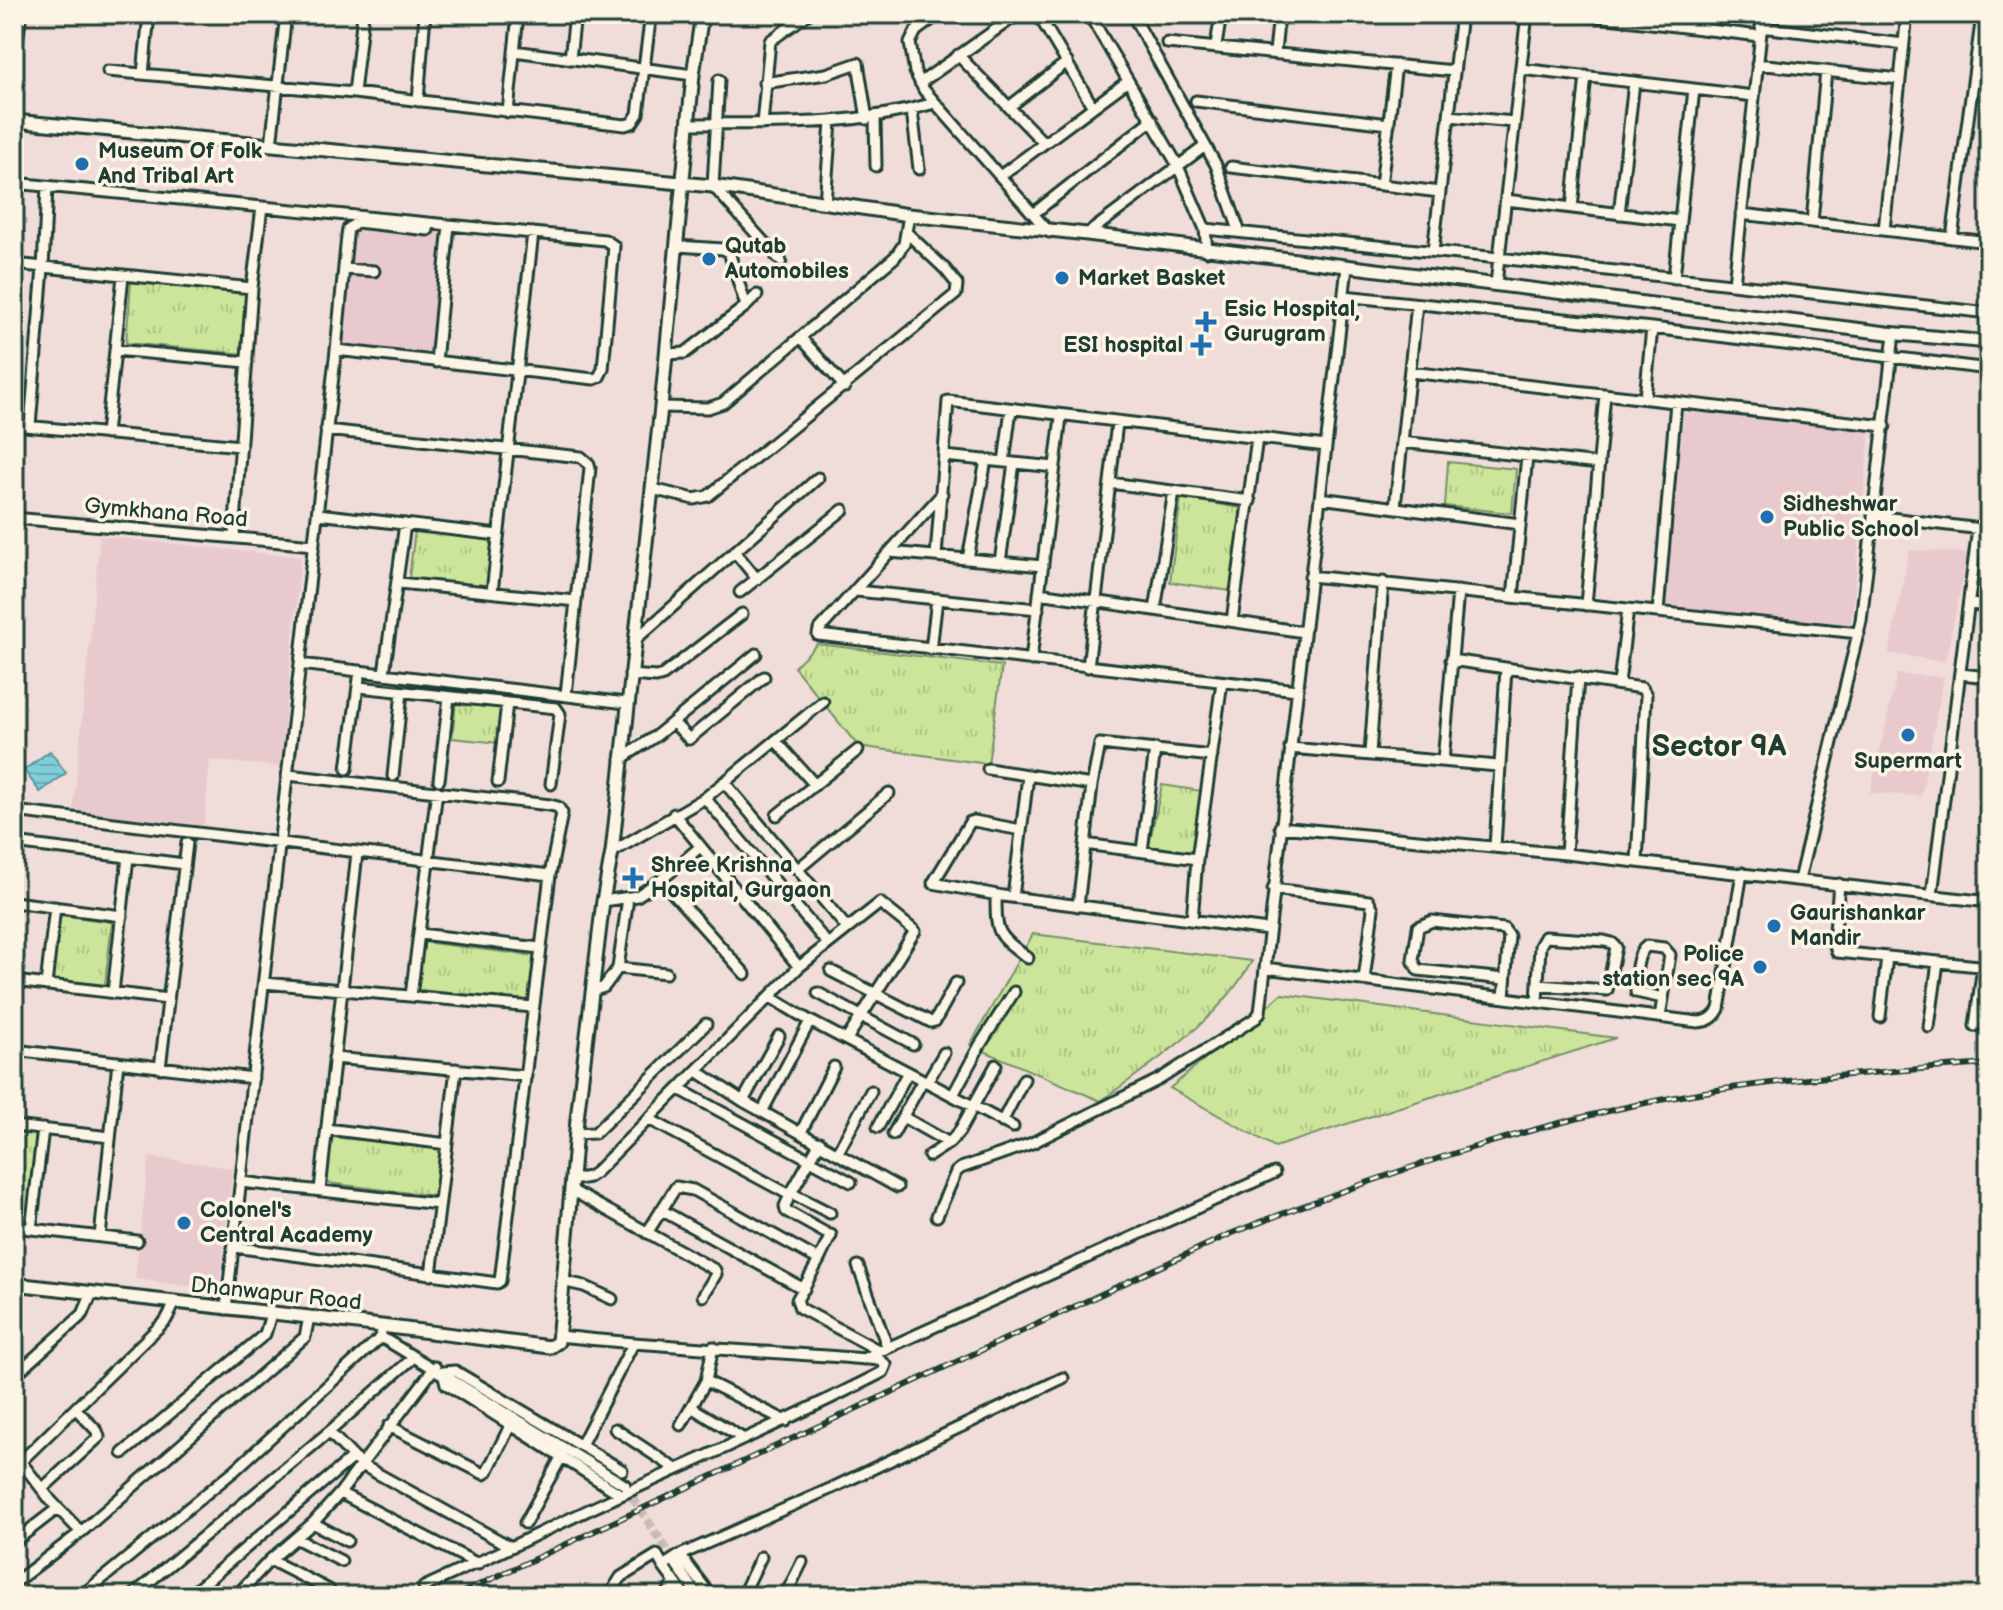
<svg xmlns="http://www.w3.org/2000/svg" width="2003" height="1610" viewBox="0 0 2003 1610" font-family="'Balsamiq Sans',sans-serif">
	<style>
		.built { fill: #e8cace }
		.grass { fill: url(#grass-tufts); stroke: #769168; stroke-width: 2 }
		.water { fill: url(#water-rules); stroke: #599598; stroke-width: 2 }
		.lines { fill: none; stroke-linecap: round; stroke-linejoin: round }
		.minor-tunnel { stroke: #c6bcb7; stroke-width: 9; stroke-dasharray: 9 4.5; stroke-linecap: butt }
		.minor-casing { stroke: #1f3d34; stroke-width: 15 }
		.tertiary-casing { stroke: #1f3d34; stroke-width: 17 }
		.minor { stroke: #fcf5e5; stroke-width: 9 }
		.tertiary { stroke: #fcf5e5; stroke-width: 11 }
		.rail-casing { stroke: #1f3d34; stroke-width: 6 }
		.rail { stroke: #fcf5e5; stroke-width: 3; stroke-dasharray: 9; stroke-linecap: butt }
		.poi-dot { fill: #1f6fb2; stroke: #fcf5e5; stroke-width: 3 }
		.labels { text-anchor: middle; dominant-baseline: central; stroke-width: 7; stroke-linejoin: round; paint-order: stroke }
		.poi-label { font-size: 22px; font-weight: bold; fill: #1f3d34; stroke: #fcf5e5; text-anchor: start }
		.street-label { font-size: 22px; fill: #1f3d34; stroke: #fcf5e5 }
		.district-label { font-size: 30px; font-weight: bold; fill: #1f3d34; stroke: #fcf5e5 }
	</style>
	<defs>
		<pattern id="grass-tufts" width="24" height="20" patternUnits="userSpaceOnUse" patternTransform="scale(2)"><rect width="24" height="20" fill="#cce59b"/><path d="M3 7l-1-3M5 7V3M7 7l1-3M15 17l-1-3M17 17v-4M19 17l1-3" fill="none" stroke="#afc586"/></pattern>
		<pattern id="water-rules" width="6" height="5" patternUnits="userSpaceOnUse" patternTransform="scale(2)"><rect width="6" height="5" fill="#7fcfdb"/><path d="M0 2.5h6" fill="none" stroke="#67a9b2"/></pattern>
	</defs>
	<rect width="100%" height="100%" fill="#f0dcd8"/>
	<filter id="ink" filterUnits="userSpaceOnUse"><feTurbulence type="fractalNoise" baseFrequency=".0125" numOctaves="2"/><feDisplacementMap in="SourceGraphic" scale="16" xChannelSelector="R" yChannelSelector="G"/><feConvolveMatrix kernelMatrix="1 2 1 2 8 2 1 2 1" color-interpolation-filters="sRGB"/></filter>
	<g filter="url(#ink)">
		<path class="built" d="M346,219L443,230L430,355L333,345Z
			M1684,412L1870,429L1851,624L1664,605Z
			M100,536L301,557L280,767L210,760L204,825L73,812Z
			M1909,550L1968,553L1945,662L1889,653Z
			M1897,674L1944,677L1921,796L1870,793Z
			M149,1157L233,1168L219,1290L135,1279Z"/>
		<path class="grass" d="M131,282L251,293L245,354L126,343Z
			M1448,462L1516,469L1512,513L1445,506Z
			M1181,498L1241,508L1231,591L1170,582Z
			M415,530L494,540L488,588L409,578Z
			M817,644L1002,666L988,764L858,746L794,667Z
			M456,702L503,708L499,743L452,738Z
			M1162,785L1202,791L1195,855L1148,849Z
			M59,915L112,922L105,985L52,979Z
			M1033,934L1252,961C1218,1022 1156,1060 1101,1101L970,1045Z
			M423,942L535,956L530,1005L417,991Z
			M1282,994L1616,1038L1275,1147L1170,1088Z
			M14,1131L36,1133L26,1225L14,1223Z
			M332,1137L442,1149L436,1196L327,1183Z"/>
		<path class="water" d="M50,751L66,773L40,792L24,770Z"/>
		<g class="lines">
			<path class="minor-tunnel" d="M625,1486L676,1564"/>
			<defs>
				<path id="minor" d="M939,14L916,31L910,43L915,72L924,90L1049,232
					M1038,14L1093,107
					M1089,14L1177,164L1205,229L1207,251
					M1132,14L1216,165L1239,230
					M1575,14L1760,36
					M1951,14L1975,17L1981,23L1952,238
					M1761,27L1904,44
					M1702,29L1703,14
					M1167,43L1454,71
					M1216,46L1221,14
					M514,51L693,75
					M1275,52L1279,14
					M958,55L1044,143
					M570,59L575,14
					M14,63L21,14
					M1757,64L1900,79
					M1521,69L1754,96
					M108,71L354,93L625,125L632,123L638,114L651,14
					M143,74L149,14
					M719,80L713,186L781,261
					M764,83L826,74L858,63L867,119
					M920,83L1018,14
					M354,93L363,14
					M418,101L425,14
					M1196,101L1389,124
					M1009,107L1067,62
					M912,110L919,169
					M508,112L518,14
					M1449,116L1514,122
					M875,118L876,166
					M688,124C774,123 851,127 935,103
					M762,124L770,41L808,14
					M271,145L286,14
					M1231,167L1440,192
					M1000,176L1128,81
					M14,183L605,240L614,246L603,369L599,377L594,379L336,350
					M1381,185L1396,65
					M1506,200L1680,221
					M825,203L831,122
					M1572,208L1586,76
					M1033,214L1152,120
					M1619,214L1634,82
					M1741,214L1989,242
					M1812,222L1826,71
					M1205,229L1499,258L1989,313
					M1884,230L1907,14
					M1087,234L1205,146
					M1433,251L1461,14
					M14,264L252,288
					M344,269L374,271
					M1674,278L1694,89
					M1496,284L1527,14
					M1734,284L1763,14
					M1344,296L1652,328L1989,369
					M746,306L757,295
					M801,338L845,387
					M115,350L247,362
					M666,354L685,353L746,306L729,252L723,249L677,246
					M436,362L449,225
					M1410,372L1885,426
					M1645,398L1652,328
					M661,407L708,408L723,403L895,257L904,244L909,215
					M14,425L241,446
					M30,426L43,268L47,187
					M326,430L581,457L589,464L590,468L566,695
					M106,434L123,276
					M1402,442L1599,464
					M944,456L1055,467
					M1004,462L1011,409
					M1110,483L1250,501
					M652,489L694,499L708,496L956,294L957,284L945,269L906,232
					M942,494L819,630L818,635L1297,690
					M1320,498L1520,524
					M1395,507L1417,304
					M318,514L498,535
					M1874,516L1989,530
					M14,518L314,545
					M234,537L252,288L262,207
					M735,552L757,579
					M890,552L1043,566
					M936,556L948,401L1326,446
					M968,559L986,460
					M1000,562L1014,463
					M1310,576L1859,633
					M399,583L576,601
					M856,591L1038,609
					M492,592L533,233
					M740,592L843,510
					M1039,593L1304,632
					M1513,597L1527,456
					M1969,604L1989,606
					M1586,605L1605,394
					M1155,610L1174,491
					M1658,612L1676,402
					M1232,621L1257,438
					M635,640L818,478
					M931,649L937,599
					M1031,660L1061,417
					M1451,660L1642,688L1646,695L1637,862
					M300,664L626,703
					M1088,667L1117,423
					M384,673L405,524
					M1960,674L1989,677
					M630,675L656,677L663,675L742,614
					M1619,683L1628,609
					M359,687L556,708L560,714L551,784
					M673,722L689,739L764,677
					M776,741L815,785
					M1290,748L1498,766
					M1370,753L1383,582
					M621,759L656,736L756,654
					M1443,761L1458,591
					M347,769L360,671
					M988,769L1092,785
					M393,776L402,692
					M439,780L449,697
					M498,782L507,703
					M724,782L847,928
					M705,798L827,943
					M14,811L550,875
					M674,814L799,967
					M777,815L858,750
					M1280,827L1566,854L1989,902
					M1021,830L974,821L970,822L933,883L1003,896L1268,930
					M14,843L184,864
					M1085,844L1197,859
					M1495,847L1506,668
					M1142,851L1155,749
					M612,852L705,798L823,702
					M1566,854L1578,677
					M798,869L889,793
					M661,880L745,974
					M1799,880L1861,621L1894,334
					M1839,884L1834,943L1837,952L1989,967
					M1273,889L1369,901L1373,909L1364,980
					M996,895C996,935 997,934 1028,958
					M1932,895L1978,528
					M1013,897L1028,776
					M603,901L637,896L661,880L700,847
					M14,902L122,916
					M1078,906L1092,785L1100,744L1212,756
					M1192,920L1197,859L1222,682
					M420,934L540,948
					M618,968L628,898
					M1265,968L1698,1022C1709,1021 1714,1018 1719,1009L1742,873
					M831,971L931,1022L935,1021L956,983
					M14,981L168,999
					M264,983L533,1007
					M46,985L55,907
					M592,991L604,987L618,968L666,973
					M113,993L128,857
					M818,993L913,1044
					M411,996L437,791
					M770,997L810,1021L1013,1127
					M1504,998L1509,936L1504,929L1432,921L1418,927L1413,960L1418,970L1505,979
					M1537,1002L1540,946L1545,937L1604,941L1612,943L1616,947L1607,990L1538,985
					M1660,1017L1670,955L1664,948L1647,946C1635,954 1636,978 1636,992L1663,998
					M1880,1017L1887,957
					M1975,1026L1983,966
					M1929,1027L1938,962
					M14,1050L253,1078
					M334,1058L526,1076
					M160,1068L187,843
					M697,1071L743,1101L897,1187
					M927,1082L944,1053
					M679,1089L851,1182
					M953,1095L980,1045L1014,992
					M743,1101L779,1036
					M762,1112L810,1021
					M903,1117L949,1143
					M649,1119L790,1195L820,1142
					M1002,1122L1024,1079
					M14,1126L110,1137
					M878,1127L908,1072
					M327,1129L447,1144
					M801,1132L834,1067
					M576,1134L595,1133L706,1024
					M893,1134L923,1080
					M838,1152L871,1091
					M929,1156L949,1143L959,1132L996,1065
					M572,1180L589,1177L596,1172L799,967L880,903L915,931L847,1039
					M241,1182L439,1204
					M320,1190L357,853
					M571,1190L715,1270L716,1274L703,1296
					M791,1193L830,1213
					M790,1195L785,1206L786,1211L831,1236
					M661,1210L804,1289
					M937,1216L956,1172L961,1168L1032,1143L1160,1079L1256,1018L1260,1012L1347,267
					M14,1227L137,1241
					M31,1229L43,1129
					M647,1233L676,1187L693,1190L819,1260L797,1300L800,1308L878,1350
					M100,1237L118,1062
					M234,1247L497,1283L500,1281L550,875L562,813L558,807L550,805L288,775
					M819,1260L831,1235
					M858,1266L887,1346
					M431,1275L456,1069
					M562,1281L584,1286L612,1299
					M226,1309L336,350L347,236L348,229L357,222L428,230
					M381,1334V1337L625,1485
					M863,1359L1274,1173
					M14,1376L83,1314L92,1293
					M706,1381L786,1421
					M691,1407L744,1439
					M681,1425L706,1381L713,1347
					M389,1426L484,1474L487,1472L511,1424
					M615,1429L676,1469
					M329,1432L360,1464L511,1547L424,1587
					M581,1445L633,1344
					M123,1453L265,1334L271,1314
					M21,1462L52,1502L81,1532
					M14,1468L166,1320L175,1303
					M42,1489L99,1437L97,1431L76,1409
					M340,1493L478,1564
					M620,1494L446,1384L443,1372L455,1371L622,1470
					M313,1523L347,1541
					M525,1523L562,1456
					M297,1539L341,1561
					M14,1542L58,1508
					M511,1547C634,1486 761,1435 883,1372L886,1365L880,1360C773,1351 666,1348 560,1336
					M680,1555L832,1488L1063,1378
					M270,1560L329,1590
					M676,1564L698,1596
					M14,1583L81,1532L305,1337L309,1317
					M243,1589L258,1596
					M81,1596L235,1470L381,1337
					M132,1596L329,1432L414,1357
					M189,1596L352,1458
					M236,1596L270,1560L313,1523L340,1493L435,1367
					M609,1596L621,1577L657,1555L663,1566
					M666,1596L675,1582
					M685,1596L663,1566L680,1555L711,1596
					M742,1596L761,1557
					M785,1596L802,1562"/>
				<path id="tertiary" d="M14,121L713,186L909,215L1087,234L1887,333L1989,342
					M14,1284L309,1317L550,1347L558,1342L577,1119L603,901L612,852L661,407L693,75L702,14"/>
			</defs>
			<use href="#minor" class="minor-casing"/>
			<use href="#tertiary" class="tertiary-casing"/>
			<use href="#minor" class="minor"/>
			<use href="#tertiary" class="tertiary"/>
			<defs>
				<path id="rail" d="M455,1596L1230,1234C1387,1172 1550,1116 1717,1090C1807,1077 1899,1070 1989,1064"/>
			</defs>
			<use href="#rail" class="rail-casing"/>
			<use href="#rail" class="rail"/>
		</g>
	</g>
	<g class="poi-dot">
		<circle cx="82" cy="164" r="8"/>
		<circle cx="709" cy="259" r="8"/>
		<circle cx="1062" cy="278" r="8"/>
		<path d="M1202 310h8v8h8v8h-8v8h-8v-8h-8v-8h8z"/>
		<path d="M1197 333h8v8h8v8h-8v8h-8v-8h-8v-8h8z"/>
		<circle cx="1767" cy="517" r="8"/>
		<circle cx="1908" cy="735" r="8"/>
		<path d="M629 866h8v8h8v8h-8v8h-8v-8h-8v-8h8z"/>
		<circle cx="1774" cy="926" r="8"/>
		<circle cx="1760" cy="967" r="8"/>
		<circle cx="184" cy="1223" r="8"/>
	</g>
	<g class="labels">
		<g class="poi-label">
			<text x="98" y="151">Museum Of Folk<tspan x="98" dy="25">And Tribal Art</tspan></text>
			<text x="725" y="246">Qutab<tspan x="725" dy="25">Automobiles</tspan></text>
			<text x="1078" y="278">Market Basket</text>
			<text x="1224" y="309">Esic Hospital,<tspan x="1224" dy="25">Gurugram</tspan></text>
			<text x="1183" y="345" text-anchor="end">ESI hospital</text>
			<text x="1783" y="504">Sidheshwar<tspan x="1783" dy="25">Public School</tspan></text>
			<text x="1908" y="761" text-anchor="middle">Supermart</text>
			<text x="651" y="865">Shree Krishna<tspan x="651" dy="25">Hospital, Gurgaon</tspan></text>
			<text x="1790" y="913">Gaurishankar<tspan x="1790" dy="25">Mandir</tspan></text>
			<text x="1744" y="954" text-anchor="end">Police<tspan x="1744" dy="25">station sec 9A</tspan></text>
			<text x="200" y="1210">Colonel's<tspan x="200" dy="25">Central Academy</tspan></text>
		</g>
		<g class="street-label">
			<text transform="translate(166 513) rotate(5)">Gymkhana Road</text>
			<text transform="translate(276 1294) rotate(6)">Dhanwapur Road</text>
		</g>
		<g class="district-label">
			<text x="1719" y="747">Sector 9A</text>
		</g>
	</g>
	<rect width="2003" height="1610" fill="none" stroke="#fcf5e5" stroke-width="48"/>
	<rect x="24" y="24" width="1955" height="1562" fill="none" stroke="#1f3d34" stroke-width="3" filter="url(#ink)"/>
</svg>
